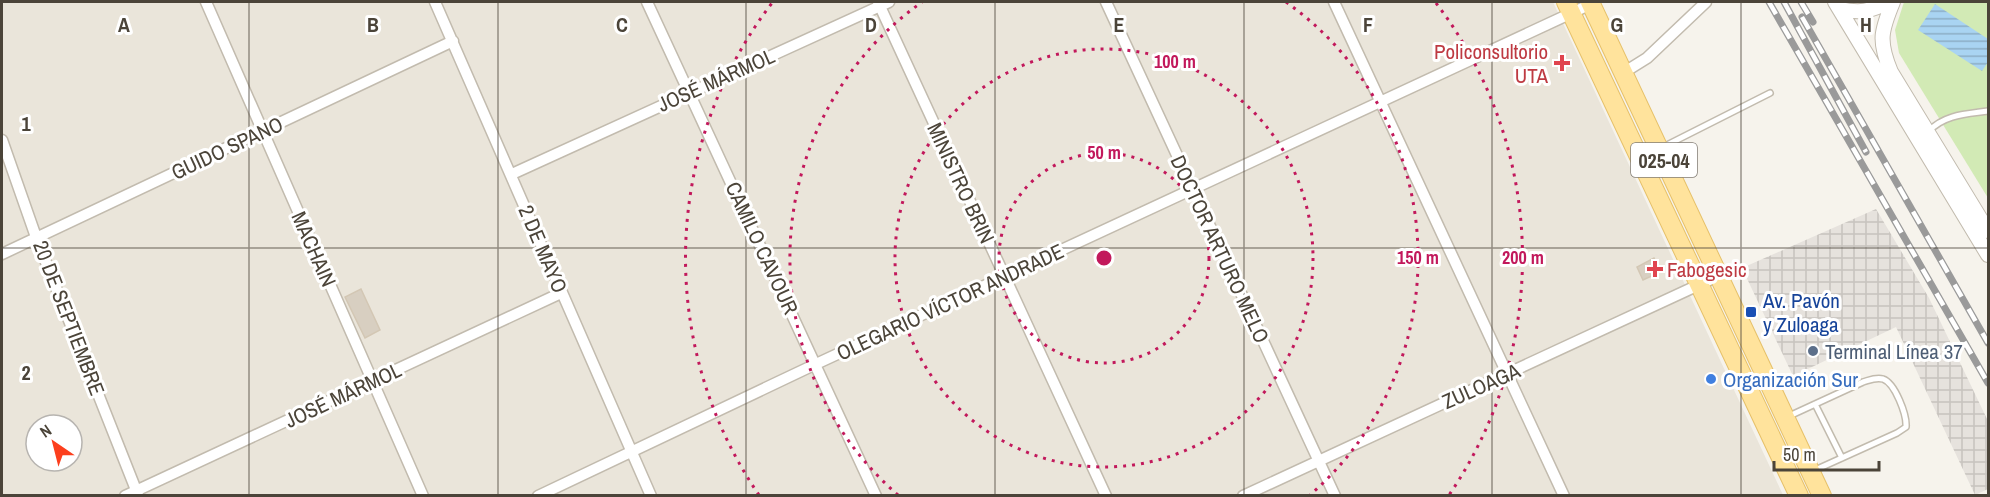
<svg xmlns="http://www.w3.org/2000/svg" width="1990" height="497" viewBox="0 0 1990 497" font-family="'Archivo Narrow',sans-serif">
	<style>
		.residential { fill: #eae5da; fill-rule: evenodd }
		.industrial { fill: url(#industrial-grid) }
		.green { fill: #d2eab5 }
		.water { fill: url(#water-rules) }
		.building { fill: #d8cfc1; stroke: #d3c7b4; stroke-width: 1.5 }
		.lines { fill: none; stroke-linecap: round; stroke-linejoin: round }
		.service-casing { stroke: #c2bbae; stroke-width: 8 }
		.minor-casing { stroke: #c2bbae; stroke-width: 13 }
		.tertiary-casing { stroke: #c2bbae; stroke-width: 16 }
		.primary-casing { stroke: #e6c16a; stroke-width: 20 }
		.service { stroke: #fff; stroke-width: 5 }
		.minor { stroke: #fff; stroke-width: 10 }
		.tertiary { stroke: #fff; stroke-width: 14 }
		.primary { stroke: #ffe39c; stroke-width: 18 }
		.rail-casing { stroke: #9a9a9a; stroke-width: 7 }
		.rail { stroke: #fff; stroke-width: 4.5; stroke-dasharray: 14; stroke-linecap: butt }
		.grid { fill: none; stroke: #4b4439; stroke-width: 1.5; stroke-opacity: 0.55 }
		.ring { fill: none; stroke: #c2185b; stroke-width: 3; stroke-dasharray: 3 6 }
		.health-dot { fill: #e0444e; stroke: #fff; stroke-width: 2 }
		.transit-dot { fill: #1a4fb4; stroke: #fff; stroke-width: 2 }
		.service-dot { fill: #5c6f8a; stroke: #fff; stroke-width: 2 }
		.shop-dot { fill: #3f7fe0; stroke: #fff; stroke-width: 2 }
		.labels { text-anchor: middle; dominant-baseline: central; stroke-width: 6; stroke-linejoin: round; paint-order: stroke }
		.shield { fill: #fff; stroke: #817c74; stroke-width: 1.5 }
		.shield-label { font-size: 20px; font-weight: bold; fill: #4b4439 }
		.health-label { font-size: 21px; fill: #be3a42; stroke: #fff; text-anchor: end }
		.street-label { font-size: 21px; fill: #4b4439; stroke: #fff }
		.transit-label { font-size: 21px; fill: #164399; stroke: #fff; text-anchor: start }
		.service-label { font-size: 21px; fill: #4e5e75; stroke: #fff; text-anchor: start }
		.shop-label { font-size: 21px; fill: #366cbe; stroke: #fff; text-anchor: start }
		.grid-label { font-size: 20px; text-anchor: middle; font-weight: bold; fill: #4b4439; stroke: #fff; stroke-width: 6; stroke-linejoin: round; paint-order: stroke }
		.centre { fill: #c2185b; stroke: #fff; stroke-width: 3 }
		.ring-label { font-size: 18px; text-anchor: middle; font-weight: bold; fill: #c2185b; stroke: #fff; stroke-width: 6; stroke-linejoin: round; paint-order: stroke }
	</style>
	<defs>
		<pattern id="industrial-grid" width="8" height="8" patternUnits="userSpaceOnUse" patternTransform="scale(1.5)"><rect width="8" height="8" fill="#e6e2dd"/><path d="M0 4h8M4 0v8" fill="none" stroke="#c7c3be"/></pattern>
		<pattern id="water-rules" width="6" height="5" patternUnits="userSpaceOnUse" patternTransform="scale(1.5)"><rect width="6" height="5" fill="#a9d4f2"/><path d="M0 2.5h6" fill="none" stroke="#8caec5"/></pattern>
	</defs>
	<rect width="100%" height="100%" fill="#f6f3ec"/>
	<path class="residential" d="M2,2H1553L1783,495H2ZM36,425H72V461H36Z"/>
	<path class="industrial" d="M1876,209L1929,298L1988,421V489L1975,495L1896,327L1793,376L1742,268Z"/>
	<path class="green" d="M1904,2H1988V198L1899,53L1895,30Z"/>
	<path class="water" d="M1935,4L1988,39V62L1982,71L1918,30Z"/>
	<path class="building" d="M1654,258L1659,268L1656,274L1643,280L1637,267Z
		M361,289L380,330L365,338L345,297Z"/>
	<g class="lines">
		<defs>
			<path id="service" d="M1929,131C1945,114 1968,114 1988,111
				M1661,148L1770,93
				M1815,404L1842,458
				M1787,417L1863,382C1870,380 1876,377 1883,379C1895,383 1907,415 1906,427L1897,433L1813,471"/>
			<path id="minor" d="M206,2L423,496
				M435,2L651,496
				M647,2L876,496
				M878,2L1106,496
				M1106,2L1335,496
				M1334,2L1564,496
				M1623,73L1647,58L1706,2
				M2,140L36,237L138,495
				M512,174L889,2
				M2,254L453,41
				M125,496L561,293
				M538,496L816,364L1591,4
				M1243,496L1718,276"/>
			<path id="tertiary" d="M1835,2L1988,255
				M1893,2C1881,31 1878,41 1891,72L1988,231
				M1840,9C1858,13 1871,12 1887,2"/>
			<path id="primary" d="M1566,2L1799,496
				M1590,2L1822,496"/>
		</defs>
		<use href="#service" class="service-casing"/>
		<use href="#minor" class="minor-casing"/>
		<use href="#tertiary" class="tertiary-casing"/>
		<use href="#primary" class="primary-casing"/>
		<use href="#service" class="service"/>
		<use href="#minor" class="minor"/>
		<use href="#tertiary" class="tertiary"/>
		<use href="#primary" class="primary"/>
		<defs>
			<path id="rail" d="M1769,2L1988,383
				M1784,2L1866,152
				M1801,2L1813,22
				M1802,17L1988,343"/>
		</defs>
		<use href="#rail" class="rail-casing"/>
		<use href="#rail" class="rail"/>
	</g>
	<path class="grid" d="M249,2V496M498,2V496M746,2V496M995,2V496M1244,2V496M1492,2V496M1741,2V496M2,248H1988"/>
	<g class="ring">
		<circle cx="1104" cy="258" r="105"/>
		<circle cx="1104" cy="258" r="209"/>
		<path d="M898 495A314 314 0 0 1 922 2M1286 2A314 314 0 0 1 1310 495"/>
		<path d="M759 495A419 419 0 0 1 772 3M1436 3A419 419 0 0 1 1449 495"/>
	</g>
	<g class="health-dot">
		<path d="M1559 54h6v6h6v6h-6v6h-6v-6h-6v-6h6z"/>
		<path d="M1652 260h6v6h6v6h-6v6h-6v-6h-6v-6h6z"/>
	</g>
	<rect class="transit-dot" x="1745" y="306" width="12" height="12" rx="3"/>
	<circle class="service-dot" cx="1813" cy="351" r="6"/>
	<circle class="shop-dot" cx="1711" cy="379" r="6"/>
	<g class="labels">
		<rect class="shield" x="1631" y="143" width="66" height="34" rx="4.5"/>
		<g class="shield-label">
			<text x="1664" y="160">025-04</text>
		</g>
		<g class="health-label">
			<text x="1548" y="51">Policonsultorio<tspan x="1548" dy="24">UTA</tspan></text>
			<text x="1667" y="269" text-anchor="start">Fabogesic</text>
		</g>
		<g class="street-label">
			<text transform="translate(716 80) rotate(-24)">JOSÉ MÁRMOL</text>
			<text transform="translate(227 148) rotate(-25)">GUIDO SPANO</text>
			<text transform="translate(961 183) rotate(65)">MINISTRO BRIN</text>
			<text transform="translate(762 248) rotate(65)">CAMILO CAVOUR</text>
			<text transform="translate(314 249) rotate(66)">MACHAIN</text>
			<text transform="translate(543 249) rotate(67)">2 DE MAYO</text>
			<text transform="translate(1220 249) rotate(65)">DOCTOR ARTURO MELO</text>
			<text transform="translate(950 302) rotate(-25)">OLEGARIO VÍCTOR ANDRADE</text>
			<text transform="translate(69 318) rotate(69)">20 DE SEPTIEMBRE</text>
			<text transform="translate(1481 386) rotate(-24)">ZULOAGA</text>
			<text transform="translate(343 395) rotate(-25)">JOSÉ MÁRMOL</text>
		</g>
		<g class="transit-label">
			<text x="1763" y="300">Av. Pavón<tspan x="1763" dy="24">y Zuloaga</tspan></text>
		</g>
		<g class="service-label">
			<text x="1825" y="351">Terminal Línea 37</text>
		</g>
		<g class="shop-label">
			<text x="1723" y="379">Organización Sur</text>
		</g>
	</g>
	<g class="grid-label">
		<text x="124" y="32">A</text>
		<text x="373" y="32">B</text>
		<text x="622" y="32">C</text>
		<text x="871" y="32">D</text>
		<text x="1119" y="32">E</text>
		<text x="1368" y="32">F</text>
		<text x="1617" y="32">G</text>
		<text x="1866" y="32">H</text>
		<text x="26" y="131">1</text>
		<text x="26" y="380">2</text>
	</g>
	<circle cx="1104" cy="258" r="9" class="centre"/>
	<g class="ring-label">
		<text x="1175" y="68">100 m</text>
		<text x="1104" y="159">50 m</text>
		<text x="1418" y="264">150 m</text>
		<text x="1523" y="264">200 m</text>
	</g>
	<rect width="1990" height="497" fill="none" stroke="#4b4439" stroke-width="6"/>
	<g transform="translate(54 443) rotate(325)"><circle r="28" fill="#ffffff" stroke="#b7b4b0" stroke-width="1.5"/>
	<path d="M0-4.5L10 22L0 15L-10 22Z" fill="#fc3f1d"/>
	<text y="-9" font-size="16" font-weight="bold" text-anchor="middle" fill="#4b4439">N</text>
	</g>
	<path d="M1774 461v9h105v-9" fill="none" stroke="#4b4439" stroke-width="3"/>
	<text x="1783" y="461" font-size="18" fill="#4b4439" stroke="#ffffff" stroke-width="4.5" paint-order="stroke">50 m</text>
</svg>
